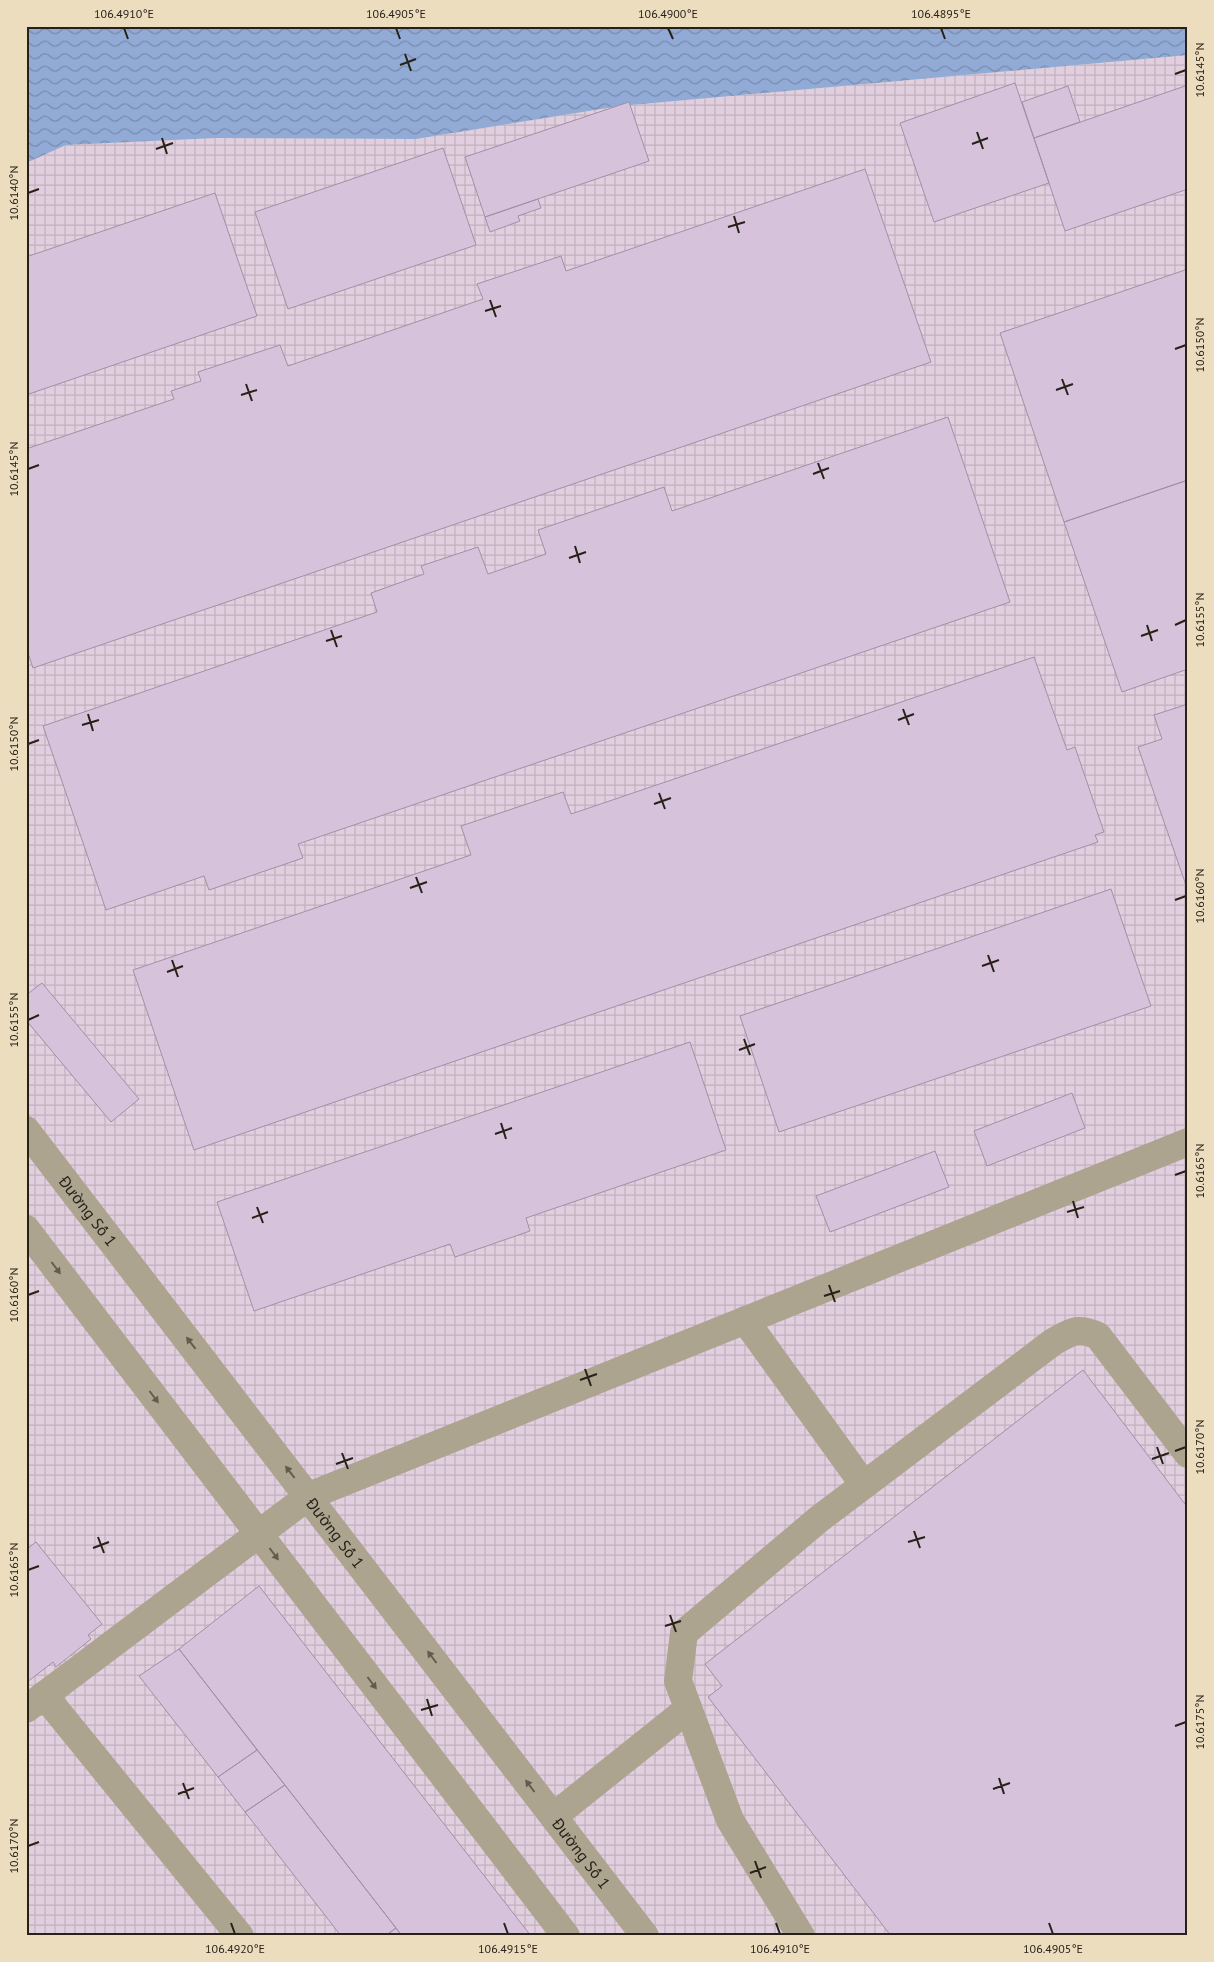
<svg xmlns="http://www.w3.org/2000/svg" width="1214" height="1962" viewBox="0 0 1214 1962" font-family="'PT Sans',sans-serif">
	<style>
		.industrial { fill: url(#industrial-grid) }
		.water { fill: url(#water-waves) }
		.building { fill: #d7c2dc; stroke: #a38fa7 }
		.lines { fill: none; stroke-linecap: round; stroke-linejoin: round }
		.minor { stroke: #aca48f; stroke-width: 28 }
		.oneway { fill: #635c4d }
		.ticks { fill: none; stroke: #272117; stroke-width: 2 }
		.labels { text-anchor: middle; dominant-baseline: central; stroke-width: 4; stroke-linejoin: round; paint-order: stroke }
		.street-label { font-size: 16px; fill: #272117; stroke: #ecddbf }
		.neatline { fill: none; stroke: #272117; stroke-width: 2 }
		.ticks-label { font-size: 12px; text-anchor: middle; fill: #272117 }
	</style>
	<defs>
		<pattern id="industrial-grid" width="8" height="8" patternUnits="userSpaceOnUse" patternTransform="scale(1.25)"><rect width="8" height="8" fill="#e1cede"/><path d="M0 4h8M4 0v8" fill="none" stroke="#c1b1be"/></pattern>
		<pattern id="water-waves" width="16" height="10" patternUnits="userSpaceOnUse" patternTransform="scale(1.25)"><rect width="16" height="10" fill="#92abd6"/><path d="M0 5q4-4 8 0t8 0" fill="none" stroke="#778bad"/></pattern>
	</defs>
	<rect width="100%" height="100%" fill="#ecddbf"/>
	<path class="industrial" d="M1188,55V1936H26V163L66,145L217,138L416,139L620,106Z"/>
	<path class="water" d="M26,26H1188V55L620,106L416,139L217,138L66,145L26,163Z"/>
	<path class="building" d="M1015,83L1049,183L934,222L900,123Z
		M1188,85V189L1065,231L1034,138Z
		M1068,86L1080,122L1034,138L1022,102Z
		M629,102L649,161L485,217L465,157Z
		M443,148L476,245L288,309L255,212Z
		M865,169L931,362L33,668L26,647V449L174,399L171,391L201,381L198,372L280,345L288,366L483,299L477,284L561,256L566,271Z
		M215,193L257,316L26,395V257Z
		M538,199L541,208L518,216L520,221L490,232L485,217Z
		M1188,269V480L1064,522L1000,333Z
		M948,417L1010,602L298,844L303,858L209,890L204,876L106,910L43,726L377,612L371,593L424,574L421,566L478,547L488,574L546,554L538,530L664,487L672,511Z
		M1188,480V669L1122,692L1064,522Z
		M1034,657L1067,750L1075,747L1104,832L1095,835L1098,842L194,1150L133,970L471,855L461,826L563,792L571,814Z
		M1188,704V891L1138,747L1162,739L1154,715Z
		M1111,889L1151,1006L779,1132L740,1016Z
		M42,983L139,1099L111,1122L26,1020V995Z
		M690,1042L726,1150L526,1218L530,1231L455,1257L450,1244L254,1311L217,1202Z
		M1072,1093L1085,1128L987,1166L974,1131Z
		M935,1151L949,1187L830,1232L816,1196Z
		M1083,1370L1188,1508V1936H891L708,1697L722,1686L705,1664Z
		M36,1542L102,1624L88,1635L91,1639L56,1667L53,1662L26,1683V1550Z
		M259,1586L531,1936H402L396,1928L179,1649Z
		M179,1649L257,1750L218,1777L139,1676Z
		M257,1750L285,1785L245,1812L218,1777Z
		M285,1785L396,1928L385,1936H341L245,1812Z
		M396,1928L402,1936H385Z"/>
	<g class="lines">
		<g class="minor">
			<path id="s1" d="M26,1130L645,1936"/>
			<path d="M26,1229L566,1936"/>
			<path d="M745,1320L864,1485L819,1519L684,1633L678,1681L730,1820L801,1936"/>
			<path d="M864,1485L1053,1342C1071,1332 1078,1326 1098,1336L1188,1454"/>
			<path d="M44,1695L240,1936"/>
			<path d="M26,1709L309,1496L1188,1142"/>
			<path d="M554,1816L688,1709"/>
		</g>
	</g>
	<defs><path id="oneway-solid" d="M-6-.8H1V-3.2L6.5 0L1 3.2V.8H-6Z" transform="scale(1.25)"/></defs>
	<g class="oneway">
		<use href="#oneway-solid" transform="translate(56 1268) rotate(53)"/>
		<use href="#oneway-solid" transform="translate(191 1343) rotate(-128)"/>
		<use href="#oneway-solid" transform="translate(154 1397) rotate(53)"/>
		<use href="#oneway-solid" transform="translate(290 1472) rotate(-128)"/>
		<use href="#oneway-solid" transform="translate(274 1554) rotate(53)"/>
		<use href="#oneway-solid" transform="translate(432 1657) rotate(-127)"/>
		<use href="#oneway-solid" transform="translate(372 1683) rotate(53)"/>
		<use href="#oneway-solid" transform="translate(530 1786) rotate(-127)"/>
	</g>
	<path class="ticks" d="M124,28L128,39M396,28L400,39M668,28L673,39M941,28L945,39M405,54L411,71M400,65L416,59M1175,74L1186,70M977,132L983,149M162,138L167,154M972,144L988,138M156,149L173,143M28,193L39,189M734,216L739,233M728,227L745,222M490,300L496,317M485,311L501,306M1175,349L1186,345M1062,379L1068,395M246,384L252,401M1056,390L1073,384M241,395L257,390M818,463L824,479M28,469L39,465M813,474L829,468M575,546L580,563M569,558L586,552M1147,625L1152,641M1175,625L1186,620M331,630L337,647M1141,636L1158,630M326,641L342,636M903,709L909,725M88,714L93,731M898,720L914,714M82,725L99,720M28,744L39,740M659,793L665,809M654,804L671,798M416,877L422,893M410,888L427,882M1175,900L1186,896M988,955L994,972M172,960L178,977M982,966L999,960M167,972L183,966M28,1020L39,1015M744,1039L750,1055M739,1050L755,1044M501,1123L506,1139M495,1134L512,1128M1175,1175L1186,1171M1073,1201L1078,1218M257,1207L263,1223M1067,1212L1084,1207M252,1218L268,1212M829,1285L835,1302M28,1295L39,1291M824,1296L840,1291M585,1369L591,1386M580,1380L597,1374M1157,1447L1163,1464M1175,1451L1186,1447M342,1453L348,1469M1152,1459L1169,1453M336,1464L353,1458M914,1531L920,1548M98,1537L104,1553M908,1542L925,1537M93,1548L109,1542M28,1570L39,1566M670,1615L676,1632M665,1626L681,1621M427,1699L432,1716M421,1710L438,1705M1175,1726L1186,1722M999,1778L1004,1794M183,1783L189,1799M993,1789L1010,1783M178,1794L194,1788M28,1846L39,1842M755,1861L761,1878M750,1873L766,1867M231,1923L235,1934M504,1923L508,1934M776,1923L780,1934M1049,1923L1053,1934"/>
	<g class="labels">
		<g class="street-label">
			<text stroke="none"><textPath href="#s1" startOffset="102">Đường Số 1</textPath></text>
			<text stroke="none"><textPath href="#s1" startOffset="508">Đường Số 1</textPath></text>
			<text stroke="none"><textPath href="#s1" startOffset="912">Đường Số 1</textPath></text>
		</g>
	</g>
	<rect width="1214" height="1962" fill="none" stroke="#ecddbf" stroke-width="55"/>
	<rect x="28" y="28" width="1158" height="1906" class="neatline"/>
	<g class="ticks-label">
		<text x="124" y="18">106.4910°E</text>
		<text x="396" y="18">106.4905°E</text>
		<text x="668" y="18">106.4900°E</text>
		<text x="941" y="18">106.4895°E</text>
		<text transform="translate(1200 70) rotate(-90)" y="4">10.6145°N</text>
		<text transform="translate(14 193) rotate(-90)" y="4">10.6140°N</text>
		<text transform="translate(1200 345) rotate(-90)" y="4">10.6150°N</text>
		<text transform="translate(14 469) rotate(-90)" y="4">10.6145°N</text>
		<text transform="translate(1200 620) rotate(-90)" y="4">10.6155°N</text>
		<text transform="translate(14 744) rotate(-90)" y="4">10.6150°N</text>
		<text transform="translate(1200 896) rotate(-90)" y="4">10.6160°N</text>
		<text transform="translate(14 1020) rotate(-90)" y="4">10.6155°N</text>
		<text transform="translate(1200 1171) rotate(-90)" y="4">10.6165°N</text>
		<text transform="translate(14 1295) rotate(-90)" y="4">10.6160°N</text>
		<text transform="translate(1200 1447) rotate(-90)" y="4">10.6170°N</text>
		<text transform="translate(14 1570) rotate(-90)" y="4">10.6165°N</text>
		<text transform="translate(1200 1722) rotate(-90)" y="4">10.6175°N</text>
		<text transform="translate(14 1846) rotate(-90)" y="4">10.6170°N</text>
		<text x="235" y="1953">106.4920°E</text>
		<text x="508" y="1953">106.4915°E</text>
		<text x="780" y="1953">106.4910°E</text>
		<text x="1053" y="1953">106.4905°E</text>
	</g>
</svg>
